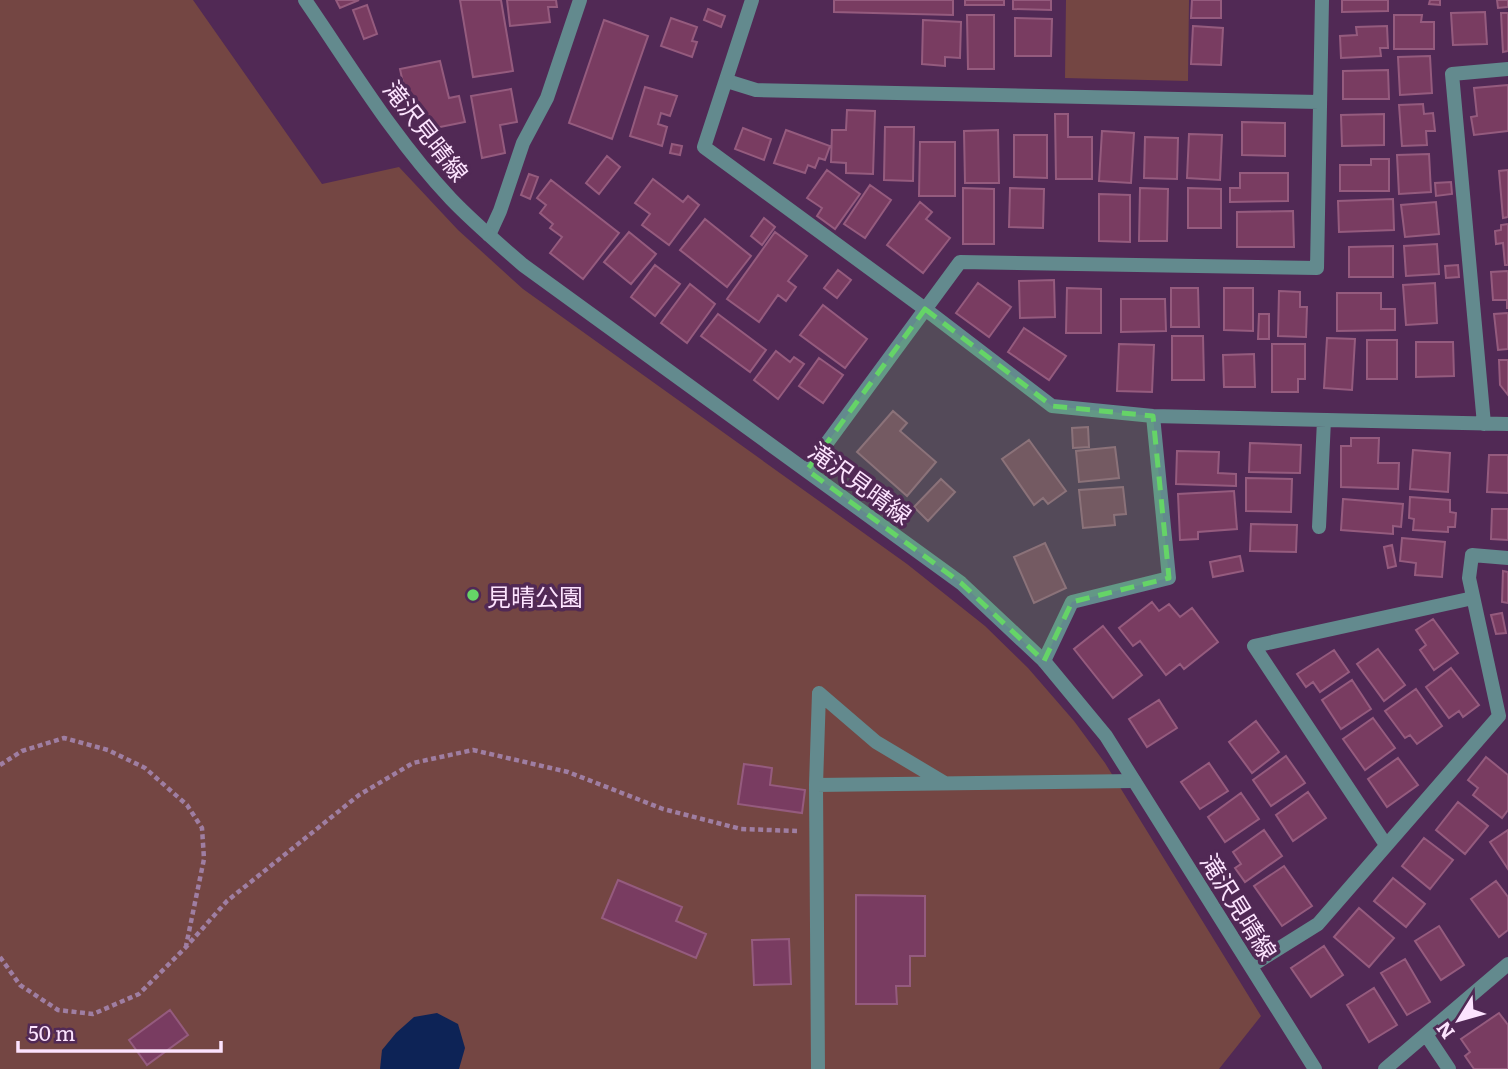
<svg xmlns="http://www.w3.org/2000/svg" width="1508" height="1069" viewBox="0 0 1508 1069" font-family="Literata,'Noto Sans JP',serif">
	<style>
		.green { fill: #744643 }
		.water { fill: #0d2356 }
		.building { fill: #793c61; stroke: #955b7e; stroke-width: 2 }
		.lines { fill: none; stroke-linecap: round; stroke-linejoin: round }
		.path { stroke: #9f7ea2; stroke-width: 4.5; stroke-dasharray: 5 3.5; stroke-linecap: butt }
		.service { stroke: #638a8e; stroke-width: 14 }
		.minor { stroke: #638a8e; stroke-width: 14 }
		.tertiary { stroke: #638a8e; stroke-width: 14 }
		.marked { fill: #65d467; fill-opacity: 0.2; stroke: #65d467; stroke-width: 5; stroke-dasharray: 14 9; stroke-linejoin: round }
		.poi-dot { fill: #65d467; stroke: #512955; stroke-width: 2.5 }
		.labels { text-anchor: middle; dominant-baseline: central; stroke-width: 7; stroke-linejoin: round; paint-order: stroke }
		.street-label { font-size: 24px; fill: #fce3fe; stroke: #512955 }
		.poi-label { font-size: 24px; fill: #fce3fe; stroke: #512955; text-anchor: start }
	</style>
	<rect width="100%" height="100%" fill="#512955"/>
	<path class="green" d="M0,0H193L322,184L399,167L458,230L523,289L907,564L985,626L1028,668L1074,721L1105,763L1261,1016L1219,1069H0Z
		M1066,0H1189L1188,81L1065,78Z"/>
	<path class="water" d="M437,1013L458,1024L465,1048L459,1069H380L382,1050L396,1033L414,1017Z"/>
	<path class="building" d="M336,0H359L340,8Z
		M460,0H501L513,71L473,77Z
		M507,0H556L557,7H548L550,22L510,26Z
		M834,0H953V15L834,12Z
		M965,0H1004V5H965Z
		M1013,0H1051V10L1013,9Z
		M1192,0H1221V18H1191Z
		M1342,0H1388V11L1342,12Z
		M1430,0H1440V5L1429,4Z
		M1497,0H1508V7L1498,8Z
		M367,5L377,34L364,39L353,10Z
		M708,9L725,16L721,27L704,20Z
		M1485,12L1487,44L1453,45L1451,13Z
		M1501,13H1508V51L1503,52Z
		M967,15H994V69H968Z
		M1394,15H1422L1421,22H1434V49H1394Z
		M671,18L697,27L692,41L697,42L692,57L661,46Z
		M1015,18L1052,19L1051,56H1015Z
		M604,20L648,36L612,139L569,123Z
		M923,20L961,22L960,58L945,57V66L922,64Z
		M1193,26L1223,28L1221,65L1191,64Z
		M1387,26L1388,48H1380L1381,56L1341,58L1340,36L1357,35L1356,27Z
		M1430,56L1432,93L1400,95L1398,57Z
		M440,61L449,98L459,96L465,122L425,130L420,109L409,111L400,69Z
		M1388,70L1389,99H1343V71Z
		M1508,85V131L1474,135L1471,117L1477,116L1474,88Z
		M645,87L677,96L670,116L661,113L658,124L667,127L662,146L630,136Z
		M511,89L517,122L500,125L505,153L482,158L471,96Z
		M1423,104L1424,114L1433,113L1435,131H1426L1427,145L1402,146L1399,105Z
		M847,110L875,111L873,174L846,173V163L831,162L832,130H846Z
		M1055,114H1068V137H1092V179H1056Z
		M1384,114V145L1342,146L1341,115Z
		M1242,122L1285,123V156L1242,155Z
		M885,127H914L913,181L884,180Z
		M743,128L771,139L764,160L735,149Z
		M786,130L830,146L825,160L819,158L815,168L808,165L805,173L774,163Z
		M998,130L999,183H965L964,131Z
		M1102,131L1134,133L1131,183L1099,181Z
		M1189,134L1222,135L1220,180L1187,178Z
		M1014,135H1047V178L1014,177Z
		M1145,137L1178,138L1177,179L1144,178Z
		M920,142H955V196H919Z
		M672,144L682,146L680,155L670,153Z
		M1429,154L1431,192L1399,194L1397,155Z
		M607,156L620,167L599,194L586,183Z
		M1371,159H1389V191H1340V165H1371Z
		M827,170L860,194L835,229L817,216L822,208L807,198Z
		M1508,170V217L1503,218L1499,171Z
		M1240,173H1288V201L1230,202V188H1240Z
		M529,174L538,177L530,199L521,195Z
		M653,179L683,202L688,196L699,205L669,245L642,225L650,214L635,203Z
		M551,180L619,233L583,279L550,253L562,237L550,228L553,224L540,213L546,205L537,198Z
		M1451,182L1452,194L1436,196L1435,183Z
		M870,185L891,200L865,238L844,224Z
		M963,188L994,189V244H963Z
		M1010,188L1044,189L1043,228L1009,227Z
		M1140,188L1168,189L1167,241H1139Z
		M1188,188L1221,189V228H1188Z
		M1099,194L1130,195V242L1099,241Z
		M1393,199L1394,230L1339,232L1338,201Z
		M920,202L932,212L926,219L950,238L923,273L887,245Z
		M1436,202L1439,234L1405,237L1401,205Z
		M1293,211L1294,247H1237V212Z
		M764,218L775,227L762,245L751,236Z
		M705,219L751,256L727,287L680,250Z
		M1508,224V265H1505L1503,243L1496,244L1495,231L1501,230V225Z
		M629,232L656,254L631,284L604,262Z
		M775,232L807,256L788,281L796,287L786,301L778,295L759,322L727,299Z
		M1437,244L1439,274L1406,276L1404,246Z
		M1393,246V277H1349V247Z
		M655,265L680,284L655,316L631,297Z
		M1458,265L1459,277L1446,278L1445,266Z
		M838,270L851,280L837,298L824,288Z
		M1508,271V308H1507V300H1493L1491,272Z
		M1054,280L1055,317L1020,318L1019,281Z
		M978,283L1011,307L989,337L956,313Z
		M1435,283L1437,323L1406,325L1403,285Z
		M690,284L715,304L687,343L661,323Z
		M1067,288L1101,289V333H1066Z
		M1171,288H1198L1199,327H1171Z
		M1224,288H1253V331L1224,330Z
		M1279,291L1300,292V307H1307L1306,337L1278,336Z
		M1337,293H1381V309H1395V330L1337,331Z
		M1121,299H1165L1166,331L1121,332Z
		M823,305L867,339L845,368L800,335Z
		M1508,313V349L1498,350L1494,314Z
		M718,314L766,350L750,372L701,336Z
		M1259,314H1269V339H1258Z
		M1024,328L1066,356L1049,380L1008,352Z
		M1172,336H1203L1204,380H1172Z
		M1327,338L1355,339L1352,390L1324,388Z
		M1367,340H1397V379H1367Z
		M1416,342H1453L1454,376L1416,377Z
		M1119,344L1154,345L1152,392L1117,391Z
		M1272,344H1305V379H1298V392H1272Z
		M776,351L790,362L794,357L804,364L778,399L754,380Z
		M1254,354L1255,387H1224L1223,355Z
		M819,358L843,375L823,403L799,386Z
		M1499,360H1508V395L1500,385Z
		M893,411L907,423L900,431L936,462L907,496L857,452Z
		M1088,427L1089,447L1073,448L1072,428Z
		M1351,438H1379L1378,463H1399L1398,489L1341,487V446H1351Z
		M1029,440L1066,491L1048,504L1043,498L1034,505L1002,459Z
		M1250,443L1301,445L1300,473L1249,472Z
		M1115,447L1119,478L1079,482L1076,451Z
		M1413,450L1450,453L1448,492L1410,489Z
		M1177,451L1219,452L1218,473L1236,474V486L1176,484Z
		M1489,455H1508V493L1487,492Z
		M1246,478L1292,479L1291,512L1246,511Z
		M941,479L955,492L928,521L914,507Z
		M1123,487L1126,514L1114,515L1115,525L1083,528L1079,490Z
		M1234,491L1237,529L1198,532V539L1180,540L1178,494Z
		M1410,497L1450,500V512L1456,513L1455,527H1448V532L1413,530L1414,519L1409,518Z
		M1343,499L1403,504L1401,527L1393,526V534L1341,530Z
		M1492,509H1508V540L1491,539Z
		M1251,524L1297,525L1296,552L1250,551Z
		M1402,538L1445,542L1442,577L1415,575L1416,563L1400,561Z
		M1045,543L1066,588L1034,603L1014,557Z
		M1392,545L1396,566L1388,568L1384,547Z
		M1240,556L1243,571L1213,577L1210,562Z
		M1503,571L1508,572V603L1502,602Z
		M1152,602L1159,611L1169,604L1180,617L1192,608L1218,642L1184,669L1180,664L1166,675L1140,641L1133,646L1119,628Z
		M1502,613L1506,633L1496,634L1491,615Z
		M1433,619L1458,653L1434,670L1420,650L1426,645L1416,630Z
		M1103,626L1142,675L1113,698L1074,649Z
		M1378,649L1405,685L1384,701L1357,664Z
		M1334,650L1349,672L1320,692L1313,682L1306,687L1297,674Z
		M1451,668L1479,705L1463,717L1459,711L1449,718L1426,687Z
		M1352,680L1371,709L1341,729L1322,700Z
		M1416,689L1442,726L1417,744L1410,735L1405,738L1385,711Z
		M1159,700L1177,728L1147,747L1129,719Z
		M1373,718L1395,748L1365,770L1343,739Z
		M1256,721L1279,752L1252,773L1229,742Z
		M1286,756L1305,783L1271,806L1253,780Z
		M1486,757L1508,775V810L1502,818L1473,795L1478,788L1468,780Z
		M1398,758L1418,785L1387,807L1368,779Z
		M1209,763L1228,791L1200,809L1181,782Z
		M744,764L772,768L770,785L805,790L802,813L738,804Z
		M1308,792L1326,818L1293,841L1276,815Z
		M1241,793L1259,819L1225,842L1208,817Z
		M1458,802L1488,826L1465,854L1436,830Z
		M1264,830L1282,856L1245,882L1235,868L1241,864L1233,852Z
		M1508,830V869L1490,842Z
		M1424,838L1453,860L1430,889L1402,866Z
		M1284,866L1312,906L1282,926L1254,886Z
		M1393,878L1425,904L1406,927L1374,901Z
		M618,880L682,907L676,921L706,934L696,958L602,918Z
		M1496,881L1508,897V930L1499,937L1471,899Z
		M856,895L925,896V956H910V986H896L897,1004H856Z
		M1359,908L1394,938L1369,967L1334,937Z
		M1439,926L1464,965L1441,980L1415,941Z
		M789,939L791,984L754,985L752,940Z
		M1324,946L1343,975L1311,997L1291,968Z
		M1405,959L1430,1002L1407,1015L1381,973Z
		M1374,988L1397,1025L1369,1042L1347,1005Z
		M170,1010L188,1035L147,1065L129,1040Z
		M1499,1013L1508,1025V1069H1474L1465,1056L1470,1052L1461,1039Z"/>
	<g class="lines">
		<path class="path" d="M0,765L22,751L64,738L108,750L145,768L187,805L202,828L204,859L186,946
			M0,957L20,985L58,1010L93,1014L139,994L186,947L227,901L359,795L413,763L473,750L568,772L663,809L741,829L797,831"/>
		<path class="service" d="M819,693L876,742L943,782
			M816,785L819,693
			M818,1069L816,785L1134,781"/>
		<path class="minor" d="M752,0L704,147L925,309L1052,406L1153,416L1508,424
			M727,81L756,90L1319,102
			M489,235L500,211L523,143L547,98L580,0
			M1484,424L1452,74L1508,69
			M807,470L960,262L1317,268L1322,0
			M1319,527L1324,420
			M1044,661L1072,602L1169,578L1153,416
			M1386,845L1254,646L1473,598
			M1251,966L1318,924L1499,716L1469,578L1472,555L1508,558
			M1427,1036L1449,1069
			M1385,1069L1508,964"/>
		<path class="tertiary" d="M305,0C351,67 395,140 451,199C474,223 499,244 523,265L961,583L1044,661L1106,736L1315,1069"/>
	</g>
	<path class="marked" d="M925,309L1052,406L1153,416L1169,578L1072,602L1044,661L961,583L807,470Z"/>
	<circle class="poi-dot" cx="473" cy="595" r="7"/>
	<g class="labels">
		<g class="street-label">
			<text transform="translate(427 130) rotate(52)">滝沢見晴線</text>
			<text transform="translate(861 482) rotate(36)">滝沢見晴線</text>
			<text transform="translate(1240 906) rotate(58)">滝沢見晴線</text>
		</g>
		<g class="poi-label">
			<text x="487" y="595">見晴公園</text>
		</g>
	</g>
	<g transform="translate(1459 1020) rotate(233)" stroke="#512955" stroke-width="5" paint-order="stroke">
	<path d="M0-5L12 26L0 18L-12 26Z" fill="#fce3fe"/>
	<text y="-10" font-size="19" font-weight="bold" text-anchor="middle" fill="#fce3fe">N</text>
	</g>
	<path d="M18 1041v10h203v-10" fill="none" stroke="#fce3fe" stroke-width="3.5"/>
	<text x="28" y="1041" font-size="21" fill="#fce3fe" stroke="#512955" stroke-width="5" paint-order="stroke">50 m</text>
</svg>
